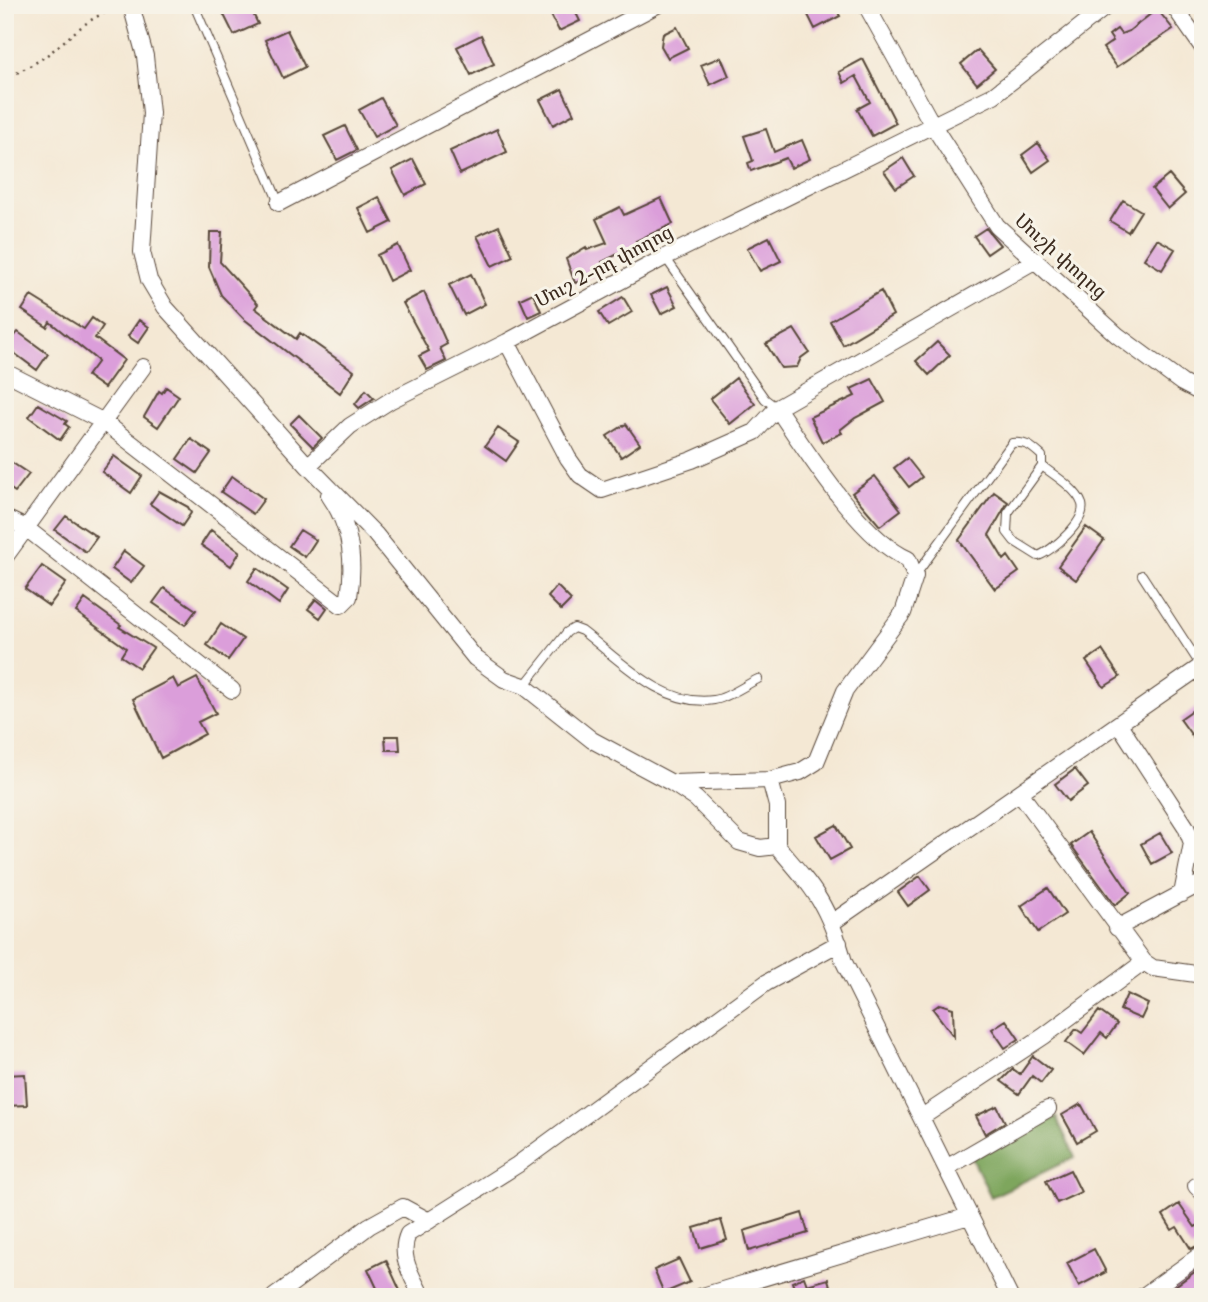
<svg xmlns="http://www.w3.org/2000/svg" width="1208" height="1302" viewBox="0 0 1208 1302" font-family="'Libre Caslon Text','Noto Serif Armenian',serif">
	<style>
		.forest { fill: #7ea65d; stroke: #5c683e; stroke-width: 2 }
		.building { fill: #db9eda }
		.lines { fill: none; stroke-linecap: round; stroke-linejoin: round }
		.lane-casing { stroke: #574639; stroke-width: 10 }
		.street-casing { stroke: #574639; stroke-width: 18 }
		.path { stroke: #574639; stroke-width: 2.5; stroke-dasharray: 2 5; stroke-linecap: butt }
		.lane { stroke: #fff; stroke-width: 8 }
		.street { stroke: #fff; stroke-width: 16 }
		.labels { text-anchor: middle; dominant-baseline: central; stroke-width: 6; stroke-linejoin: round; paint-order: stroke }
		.street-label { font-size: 19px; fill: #3b2a1e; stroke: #f7f3e8 }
	</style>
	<rect width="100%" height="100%" fill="#f7f3e8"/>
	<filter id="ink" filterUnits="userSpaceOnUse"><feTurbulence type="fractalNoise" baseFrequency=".0143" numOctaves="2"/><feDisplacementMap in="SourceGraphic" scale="14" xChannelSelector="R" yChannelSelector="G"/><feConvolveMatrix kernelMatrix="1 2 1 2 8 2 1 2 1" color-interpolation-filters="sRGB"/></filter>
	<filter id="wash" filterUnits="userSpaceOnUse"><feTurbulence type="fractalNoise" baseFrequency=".00686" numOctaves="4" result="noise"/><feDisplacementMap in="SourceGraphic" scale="28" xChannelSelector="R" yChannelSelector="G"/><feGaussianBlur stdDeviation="1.57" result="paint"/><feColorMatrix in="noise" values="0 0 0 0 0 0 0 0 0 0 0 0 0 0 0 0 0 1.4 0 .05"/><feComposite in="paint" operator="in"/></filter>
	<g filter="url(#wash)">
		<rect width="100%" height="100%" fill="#f4e8d4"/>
		<path class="forest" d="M1056,1117L1075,1157L991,1197L972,1158Z"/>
		<g id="blocks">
			<path class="building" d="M239,5H249L258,24L234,35L223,13Z
				M546,5H572L580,21L559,31Z
				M803,5H834L840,16L815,29Z
				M1157,9L1173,29L1117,67L1103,48L1113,41L1109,35L1117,29L1121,34L1129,31Z
				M677,27L688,48L668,58L661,46L662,39L663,34Z
				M287,30L305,67L283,78L265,40Z
				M481,35L494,64L471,75L457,47Z
				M978,50L995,69L977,84L961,64Z
				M721,57L729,76L710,85L701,65Z
				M863,59L896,123L872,136L857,109L870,102L856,76L844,83L839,72Z
				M562,89L574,114L553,125L540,100Z
				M381,98L396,125L374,137L359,110Z
				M345,126L357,150L337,160L324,136Z
				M497,129L507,152L460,174L450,151Z
				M766,129L774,152L802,140L810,159L791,168L786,158L751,171L748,163L753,161L744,136Z
				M1038,143L1050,160L1033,172L1022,155Z
				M903,158L914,176L896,188L884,171Z
				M413,159L426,184L405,195L392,170Z
				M1169,175L1185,194L1168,209L1152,189Z
				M379,197L392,222L370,233L358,208Z
				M661,198L673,224L636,241L638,244L602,262L605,272L575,283L566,259L586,247L587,250L607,243L596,219L620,207L624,215Z
				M1123,200L1141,211L1128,232L1110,221Z
				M499,226L513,256L492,266L477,236Z
				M986,228L1000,245L987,254L974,236Z
				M210,232H222L220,262L258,304L255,308L296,339L300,333L354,371L340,393L244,319L221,295L209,267Z
				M769,237L781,261L760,271L747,248Z
				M1157,239L1175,249L1162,270L1144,259Z
				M398,245L410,270L389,281L377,255Z
				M471,274L485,304L464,315L449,285Z
				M667,287L677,306L661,314L651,295Z
				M881,291L893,315L843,345L830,321Z
				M424,292L447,344L440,348L446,361L427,370L419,356L429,351L403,303Z
				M533,293L541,311L528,317L520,299Z
				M31,296L84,329L92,318L103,326L95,338L124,360L104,388L87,376L98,361L50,322L47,327L22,310Z
				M623,297L632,312L608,326L599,312Z
				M139,320L149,327L138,343L128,336Z
				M794,329L809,352L801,358L797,367L781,368L766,344Z
				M18,332L48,354L37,370L6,347Z
				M937,342L950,355L929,375L916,361Z
				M736,378L755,404L730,424L710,399Z
				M872,379L885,402L855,418L840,430L842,433L822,442L810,417L855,396L851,389Z
				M166,387L179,396L158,427L144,417L159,391L162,393Z
				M366,390L374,398L359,408L355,404Z
				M38,404L67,421L65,424L69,427L60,440L29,417Z
				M299,415L322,438L313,447L290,424Z
				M626,424L640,444L621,457L607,436Z
				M498,428L519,442L506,461L485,446Z
				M191,439L211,453L197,473L177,459Z
				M114,456L142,476L131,493L102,472Z
				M5,458L29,474L15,492L5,485Z
				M907,458L922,477L909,487L894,468Z
				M232,476L264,499L253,514L221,492Z
				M875,476L901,510L880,526L852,493Z
				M159,491L188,507L191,513L182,526L150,504Z
				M994,492L1008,502L989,535L1004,560L1008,556L1019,572L995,589L959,540Z
				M66,516L97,537L86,552L55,530Z
				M1086,527L1104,540L1076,580L1058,566Z
				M211,530L240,552L231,566L201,545Z
				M300,530L316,540L305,557L289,546Z
				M124,551L144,566L131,583L112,569Z
				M42,566L66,583L49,606L25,589Z
				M257,568L288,590L279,604L248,581Z
				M557,586L571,600L561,610L548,597Z
				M164,588L196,610L185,625L153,603Z
				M85,599L121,625L119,627L153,648L139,668L121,656L126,648L76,612Z
				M316,599L327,608L320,618L308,609Z
				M221,624L243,639L228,660L207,645Z
				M1102,650L1120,677L1104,687L1086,661Z
				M173,678L178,688L197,678L216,713L198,722L205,734L161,758L133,699Z
				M1203,703V751L1180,719Z
				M385,736H399L400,750H386Z
				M1075,769L1088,786L1068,801L1055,784Z
				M836,825L850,849L830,860L816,836Z
				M1089,832L1130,893L1115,905L1071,845Z
				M1160,833L1172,853L1152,864L1141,844Z
				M920,876L930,890L908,906L898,892Z
				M1048,888L1065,914L1038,932L1021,906Z
				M1127,994L1148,1004L1141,1019L1120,1010Z
				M940,1004L953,1008L954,1037L933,1009Z
				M1099,1011L1117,1024L1107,1038L1101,1033L1084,1055L1066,1042L1076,1029L1082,1033Z
				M1006,1020L1019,1039L1005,1048L992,1029Z
				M1033,1056L1051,1070L1041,1083L1032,1076L1019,1094L1001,1081L1013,1069L1020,1074Z
				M25,1074L27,1105L5,1106V1075Z
				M1081,1104L1096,1131L1077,1142L1062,1115Z
				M997,1106L1005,1122L985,1134L976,1116Z
				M1070,1170L1081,1192L1057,1203L1046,1181Z
				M1179,1204L1195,1227L1199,1225L1203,1230V1243L1191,1249L1177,1227L1172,1230L1163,1215Z
				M802,1213L808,1233L749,1251L744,1231Z
				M721,1220L727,1240L700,1248L694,1228Z
				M1094,1249L1106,1272L1079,1286L1067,1263Z
				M679,1259L690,1282L664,1293L654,1270Z
				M386,1260L403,1297H360L377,1288L368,1269Z
				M1203,1266V1291L1195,1297H1160Z
				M804,1277L807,1285L828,1279L833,1297H797L792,1282Z"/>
		</g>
	</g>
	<g filter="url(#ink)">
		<use href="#blocks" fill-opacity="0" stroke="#574639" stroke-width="2"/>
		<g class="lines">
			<defs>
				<path id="lane" d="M194,5L279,203
					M665,257L765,399L777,408
					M1142,575L1201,666
					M915,576L1012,443C1026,441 1032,447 1042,456V466C1054,475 1077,489 1082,504C1087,521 1052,551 1038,556L1014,541L1007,532L1008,513L1042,466
					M524,686L567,632L574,628L582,631C619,659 663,708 714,700C728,698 745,685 758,679"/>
				<path id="street" d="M131,5L145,56L151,113L142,252L149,280L165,307L308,466L375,534L475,658L504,679L524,686L592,740L672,783L770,780
					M866,5L932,124L997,226L1117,335L1182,383L1203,394
					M1173,5L1203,48
					M279,203L657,5
					M507,342L568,458L580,475L602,490L692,460L755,432L777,408L1036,260
					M5,372L104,422L341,605L349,597C355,560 351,526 329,495
					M777,408C807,452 861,539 908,559L915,576L903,613L845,691L816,762L800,772L770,780L777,806V846C815,890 828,904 844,962L1010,1297
					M308,466L350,426L391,400L507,342L665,257L994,95L1108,5
					M5,518L26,528L232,690
					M5,557L143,367
					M1119,724L1186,827L1192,843L1182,894
					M672,783L696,799L739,842L760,848L777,846
					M1020,793L1144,962L1153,968L1203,975
					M833,922L1203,665
					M1117,928L1203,882
					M922,1117L1044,1036L1144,962
					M948,1167L1048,1109
					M1196,1186L1203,1193
					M274,1297L369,1226L403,1207L429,1221
					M422,1297C412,1276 398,1256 408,1234L517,1165L766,983L839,943
					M699,1297L969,1216
					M1142,1297L1203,1253"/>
			</defs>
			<use href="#lane" class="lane-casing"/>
			<use href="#street" class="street-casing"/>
			<path class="path" d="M5,80C17,72 31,66 43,58C67,41 88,15 117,9"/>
			<use href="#lane" class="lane"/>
			<use href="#street" class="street"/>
		</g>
	</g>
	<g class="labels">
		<g class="street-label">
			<text transform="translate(1061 256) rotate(42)">Մուշի փողոց</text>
			<text transform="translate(604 266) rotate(-28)">Մուշ 2-րդ փողոց</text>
		</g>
	</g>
	<rect width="1208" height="1302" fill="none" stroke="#f7f3e8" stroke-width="28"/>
</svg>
